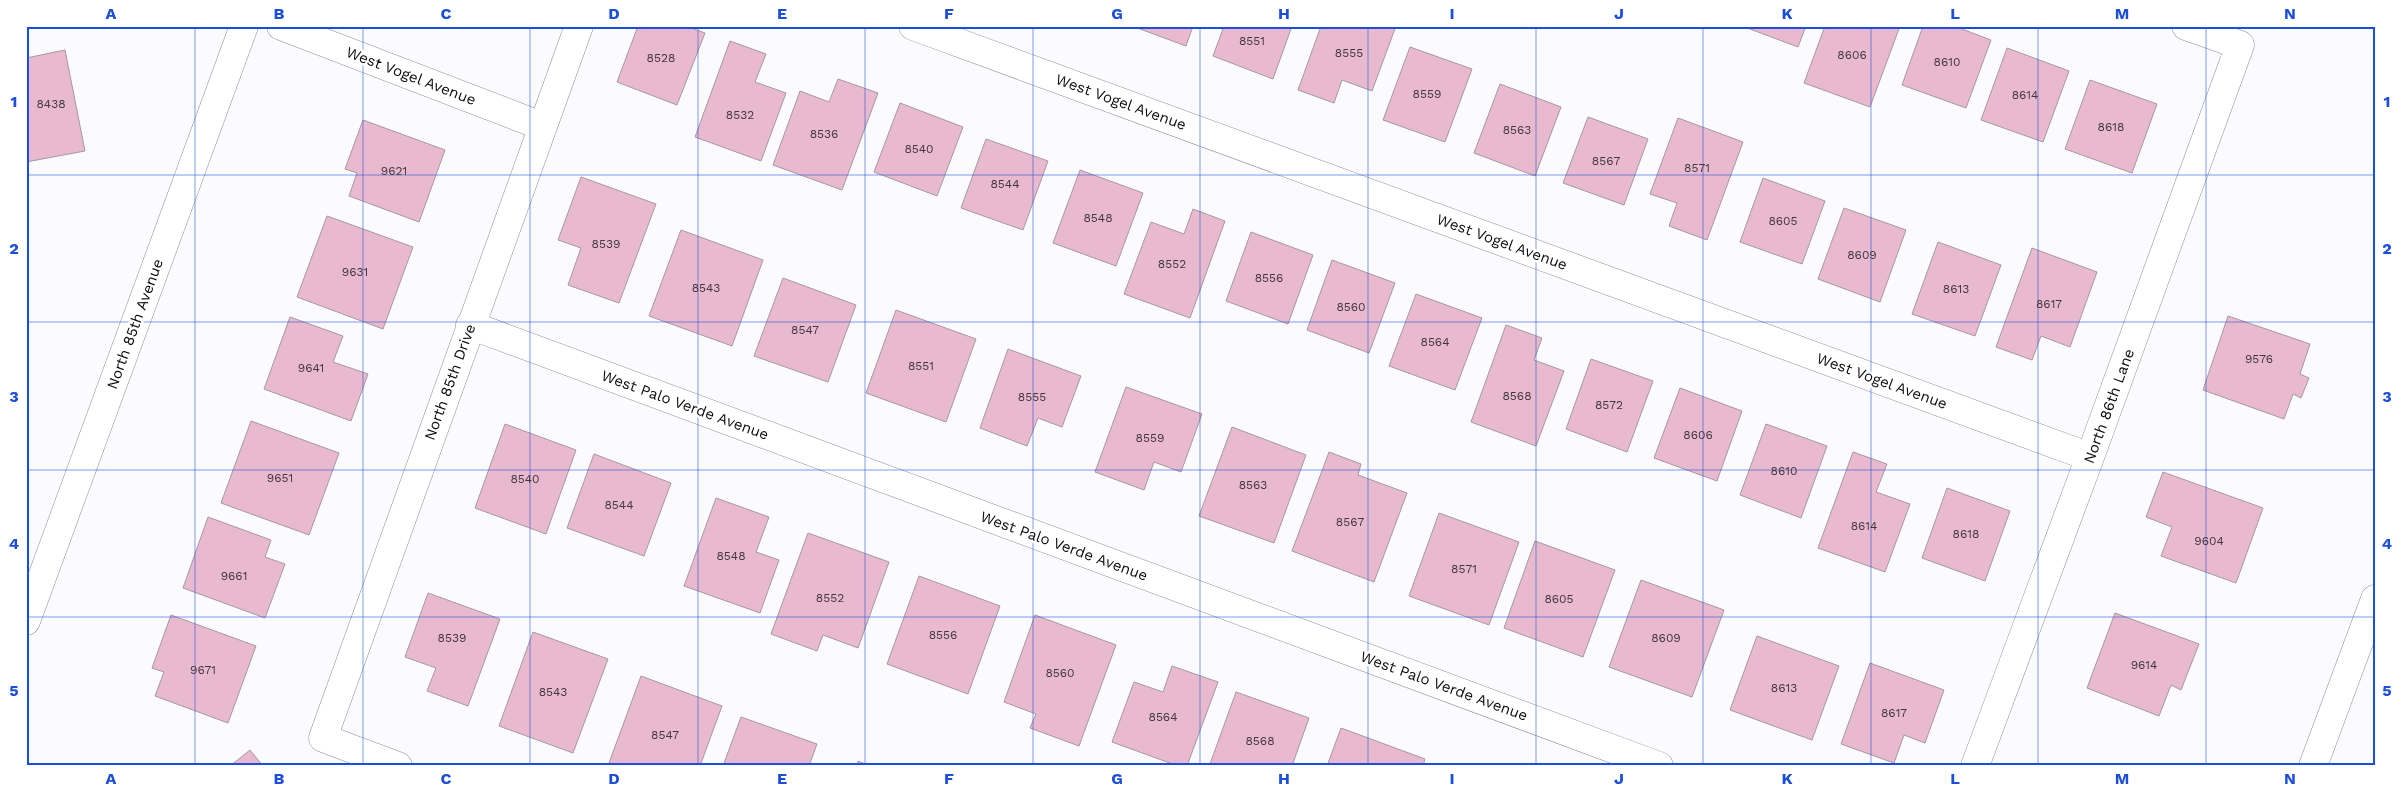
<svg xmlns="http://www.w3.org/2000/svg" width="2401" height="792" viewBox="0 0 2401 792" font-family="'Work Sans',sans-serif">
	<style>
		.building { fill: #e8b9cf; stroke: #a5999e }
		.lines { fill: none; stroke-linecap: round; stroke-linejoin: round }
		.minor-casing { stroke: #8e8e99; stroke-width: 29 }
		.tertiary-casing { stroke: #8e8e99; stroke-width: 29 }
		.minor { stroke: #fff; stroke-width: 28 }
		.tertiary { stroke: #fff; stroke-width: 28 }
		.grid { fill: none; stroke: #1d4ed8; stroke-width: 1; stroke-opacity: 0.55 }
		.labels { text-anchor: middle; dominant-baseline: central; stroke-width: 5; stroke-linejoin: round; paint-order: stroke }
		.number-label { font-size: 12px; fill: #43373f }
		.street-label { font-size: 15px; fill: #0c0c0f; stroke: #fff }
		.neatline { fill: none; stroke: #1d4ed8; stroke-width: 2 }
		.grid-label { font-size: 16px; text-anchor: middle; font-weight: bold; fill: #1d4ed8 }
	</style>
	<rect width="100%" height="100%" fill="#fafaff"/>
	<path class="building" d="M638,26H686L705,33L677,105L617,82Z
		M1132,26H1193L1186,46Z
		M1224,26H1292L1273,79L1213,56Z
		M1321,26H1396L1372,91L1342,80L1334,103L1298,90Z
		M1742,26H1806L1798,47Z
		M1825,26H1900L1870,107L1804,83Z
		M1923,26H1954L1991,40L1966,108L1902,85Z
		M730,41L766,54L755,82L786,93L761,161L695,137Z
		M1410,47L1472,69L1445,142L1383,120Z
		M2007,48L2069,71L2043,142L1981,120Z
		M65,50L85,151L26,162V58Z
		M838,79L878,93L842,190L773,165L800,91L829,102Z
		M2090,80L2157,104L2132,173L2065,149Z
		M1500,84L1561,107L1535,176L1474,153Z
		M900,103L963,127L937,196L874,172Z
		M1588,117L1648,139L1624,205L1563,183Z
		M1678,118L1743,142L1707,240L1669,226L1677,203L1650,194Z
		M363,120L445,150L419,222L349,196L357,173L345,169Z
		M986,139L1048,161L1023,230L961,208Z
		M1080,170L1143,193L1116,266L1053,243Z
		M581,177L656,204L619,303L568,285L581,248L558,240Z
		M1763,178L1825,201L1802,264L1740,242Z
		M1844,208L1906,230L1880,302L1818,279Z
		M1193,209L1225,221L1190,318L1124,294L1151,222L1184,234Z
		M327,216L413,247L383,329L297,297Z
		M681,230L763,260L732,346L649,316Z
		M1251,232L1313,255L1288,324L1226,301Z
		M1938,242L2001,265L1975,336L1912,314Z
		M2032,248L2097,272L2070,347L2041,336L2032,360L1996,347Z
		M1332,260L1395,283L1369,353L1307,330Z
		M783,278L856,305L828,382L754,356Z
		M1416,294L1482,318L1455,390L1389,366Z
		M896,310L976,339L946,422L866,393Z
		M2228,316L2310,344L2300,374L2309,378L2301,398L2293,394L2284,419L2203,390Z
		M290,317L343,336L333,362L368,374L351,421L264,389Z
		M1506,325L1542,338L1534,360L1564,371L1536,446L1471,422Z
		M1008,349L1081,376L1062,427L1038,418L1027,446L980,428Z
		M1591,359L1653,381L1627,452L1566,429Z
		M1126,387L1202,414L1181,472L1154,462L1144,490L1095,472Z
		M1680,388L1742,411L1717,481L1654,458Z
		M251,421L339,453L309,535L221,503Z
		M505,424L576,450L546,534L475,508Z
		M1766,424L1827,446L1801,518L1740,495Z
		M1232,427L1306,455L1274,543L1199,516Z
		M1329,452L1361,464L1358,475L1407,493L1374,582L1292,551Z
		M1853,452L1887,464L1876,492L1910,504L1885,572L1818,548Z
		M594,454L671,483L644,556L567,528Z
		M2163,472L2263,508L2236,583L2161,556L2172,527L2146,517Z
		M1947,488L2010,511L1985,581L1922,558Z
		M716,498L769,517L756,552L779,560L760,613L684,586Z
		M1439,513L1519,542L1489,625L1409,596Z
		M208,517L271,540L265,557L285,564L265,618L183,588Z
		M808,533L889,562L858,648L823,635L817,651L771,634Z
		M1535,541L1615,570L1583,657L1504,628Z
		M919,576L1000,606L968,694L887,664Z
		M1641,580L1724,610L1692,697L1609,667Z
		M428,593L500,619L468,706L427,691L436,668L405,657Z
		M2115,613L2199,644L2181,690L2171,685L2159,716L2087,688Z
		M171,615L256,646L228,723L155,696L164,672L152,668Z
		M1035,615L1116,645L1079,746L1030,728L1036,714L1004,702Z
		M533,632L608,659L573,753L499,726Z
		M1757,636L1839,666L1812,740L1730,710Z
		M1870,663L1944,690L1925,743L1904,735L1894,763L1841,744Z
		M1172,666L1218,682L1187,766H1178L1112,742L1134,682L1163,692Z
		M641,676L722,706L700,766H616L609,763Z
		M1236,692L1309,718L1292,766L1210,764Z
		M741,717L817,744L809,766H723Z
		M1341,728L1425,759L1423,766H1327Z
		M250,750L263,766H230Z
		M858,761L870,766H857Z"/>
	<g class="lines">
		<defs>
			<path id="minor" d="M281,26L542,126
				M913,26L2090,457
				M470,325L1659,766
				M398,766L323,738L579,26
				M1975,766L2090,457L2240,45L2186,26"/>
			<path id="tertiary" d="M26,621L244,26
				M2313,766L2375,599"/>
		</defs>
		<use href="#minor" class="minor-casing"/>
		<use href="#tertiary" class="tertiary-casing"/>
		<use href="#minor" class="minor"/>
		<use href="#tertiary" class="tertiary"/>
	</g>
	<path class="grid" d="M195,26V766M363,26V766M530,26V766M698,26V766M865,26V766M1033,26V766M1200,26V766M1368,26V766M1536,26V766M1703,26V766M1871,26V766M2038,26V766M2206,26V766M26,175H2375M26,322H2375M26,470H2375M26,617H2375"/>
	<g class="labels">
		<g class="number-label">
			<text x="1252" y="41">8551</text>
			<text x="1349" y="53">8555</text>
			<text x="1852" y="55">8606</text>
			<text x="661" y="58">8528</text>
			<text x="1947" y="62">8610</text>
			<text x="1427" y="94">8559</text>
			<text x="2025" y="95">8614</text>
			<text x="51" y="104">8438</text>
			<text x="740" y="115">8532</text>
			<text x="2111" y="127">8618</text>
			<text x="1517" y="130">8563</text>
			<text x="824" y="134">8536</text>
			<text x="919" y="149">8540</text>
			<text x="1606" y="161">8567</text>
			<text x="1697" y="168">8571</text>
			<text x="394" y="171">9621</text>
			<text x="1005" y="184">8544</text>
			<text x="1098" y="218">8548</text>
			<text x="1783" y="221">8605</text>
			<text x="606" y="244">8539</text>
			<text x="1862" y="255">8609</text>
			<text x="1172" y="264">8552</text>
			<text x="355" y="272">9631</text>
			<text x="1269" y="278">8556</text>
			<text x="706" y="288">8543</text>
			<text x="1956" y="289">8613</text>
			<text x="2049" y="304">8617</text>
			<text x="1351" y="307">8560</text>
			<text x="805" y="330">8547</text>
			<text x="1435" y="342">8564</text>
			<text x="2259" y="359">9576</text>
			<text x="921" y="366">8551</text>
			<text x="311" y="368">9641</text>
			<text x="1517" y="396">8568</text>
			<text x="1032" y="397">8555</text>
			<text x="1609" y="405">8572</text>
			<text x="1698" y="435">8606</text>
			<text x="1150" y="438">8559</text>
			<text x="1784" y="471">8610</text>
			<text x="280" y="478">9651</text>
			<text x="525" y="479">8540</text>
			<text x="1253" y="485">8563</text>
			<text x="619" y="505">8544</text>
			<text x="1350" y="522">8567</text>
			<text x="1864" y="526">8614</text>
			<text x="1966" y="534">8618</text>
			<text x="2209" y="541">9604</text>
			<text x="731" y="556">8548</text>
			<text x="1464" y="569">8571</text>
			<text x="234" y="576">9661</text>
			<text x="830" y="598">8552</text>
			<text x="1559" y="599">8605</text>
			<text x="943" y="635">8556</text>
			<text x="452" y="638">8539</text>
			<text x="1666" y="638">8609</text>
			<text x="2144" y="665">9614</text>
			<text x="203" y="670">9671</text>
			<text x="1060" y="673">8560</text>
			<text x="1784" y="688">8613</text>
			<text x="553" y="692">8543</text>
			<text x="1894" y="713">8617</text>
			<text x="1163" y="717">8564</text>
			<text x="665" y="735">8547</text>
			<text x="1260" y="741">8568</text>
		</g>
		<g class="street-label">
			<text transform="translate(411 76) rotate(21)">West Vogel Avenue</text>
			<text transform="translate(1121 102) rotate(20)">West Vogel Avenue</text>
			<text transform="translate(1502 242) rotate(20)">West Vogel Avenue</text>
			<text transform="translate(135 324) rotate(-70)">North 85th Avenue</text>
			<text transform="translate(1882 381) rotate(20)">West Vogel Avenue</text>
			<text transform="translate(450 382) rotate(-70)">North 85th Drive</text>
			<text transform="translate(685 405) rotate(20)">West Palo Verde Avenue</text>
			<text transform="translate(2109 406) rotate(-70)">North 86th Lane</text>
			<text transform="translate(1064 546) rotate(20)">West Palo Verde Avenue</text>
			<text transform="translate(1444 686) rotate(20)">West Palo Verde Avenue</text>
		</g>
	</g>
	<rect width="2401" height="792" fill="none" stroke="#ffffff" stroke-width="55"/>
	<rect x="28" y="28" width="2346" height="736" class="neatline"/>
	<g class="grid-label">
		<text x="111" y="19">A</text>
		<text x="279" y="19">B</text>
		<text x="446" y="19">C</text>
		<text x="614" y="19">D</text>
		<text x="782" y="19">E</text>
		<text x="949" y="19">F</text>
		<text x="1117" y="19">G</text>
		<text x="1284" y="19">H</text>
		<text x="1452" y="19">I</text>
		<text x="1619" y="19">J</text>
		<text x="1787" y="19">K</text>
		<text x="1955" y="19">L</text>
		<text x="2122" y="19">M</text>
		<text x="2290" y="19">N</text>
		<text x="14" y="107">1</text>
		<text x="2387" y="107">1</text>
		<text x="14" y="254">2</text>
		<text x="2387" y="254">2</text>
		<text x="14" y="402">3</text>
		<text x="2387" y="402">3</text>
		<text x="14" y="549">4</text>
		<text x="2387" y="549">4</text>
		<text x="14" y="696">5</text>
		<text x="2387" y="696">5</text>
		<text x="111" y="784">A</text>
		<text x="279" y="784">B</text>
		<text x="446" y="784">C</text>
		<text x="614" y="784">D</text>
		<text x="782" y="784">E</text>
		<text x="949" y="784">F</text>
		<text x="1117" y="784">G</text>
		<text x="1284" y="784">H</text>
		<text x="1452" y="784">I</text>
		<text x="1619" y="784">J</text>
		<text x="1787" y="784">K</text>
		<text x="1955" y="784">L</text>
		<text x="2122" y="784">M</text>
		<text x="2290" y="784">N</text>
	</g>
</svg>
